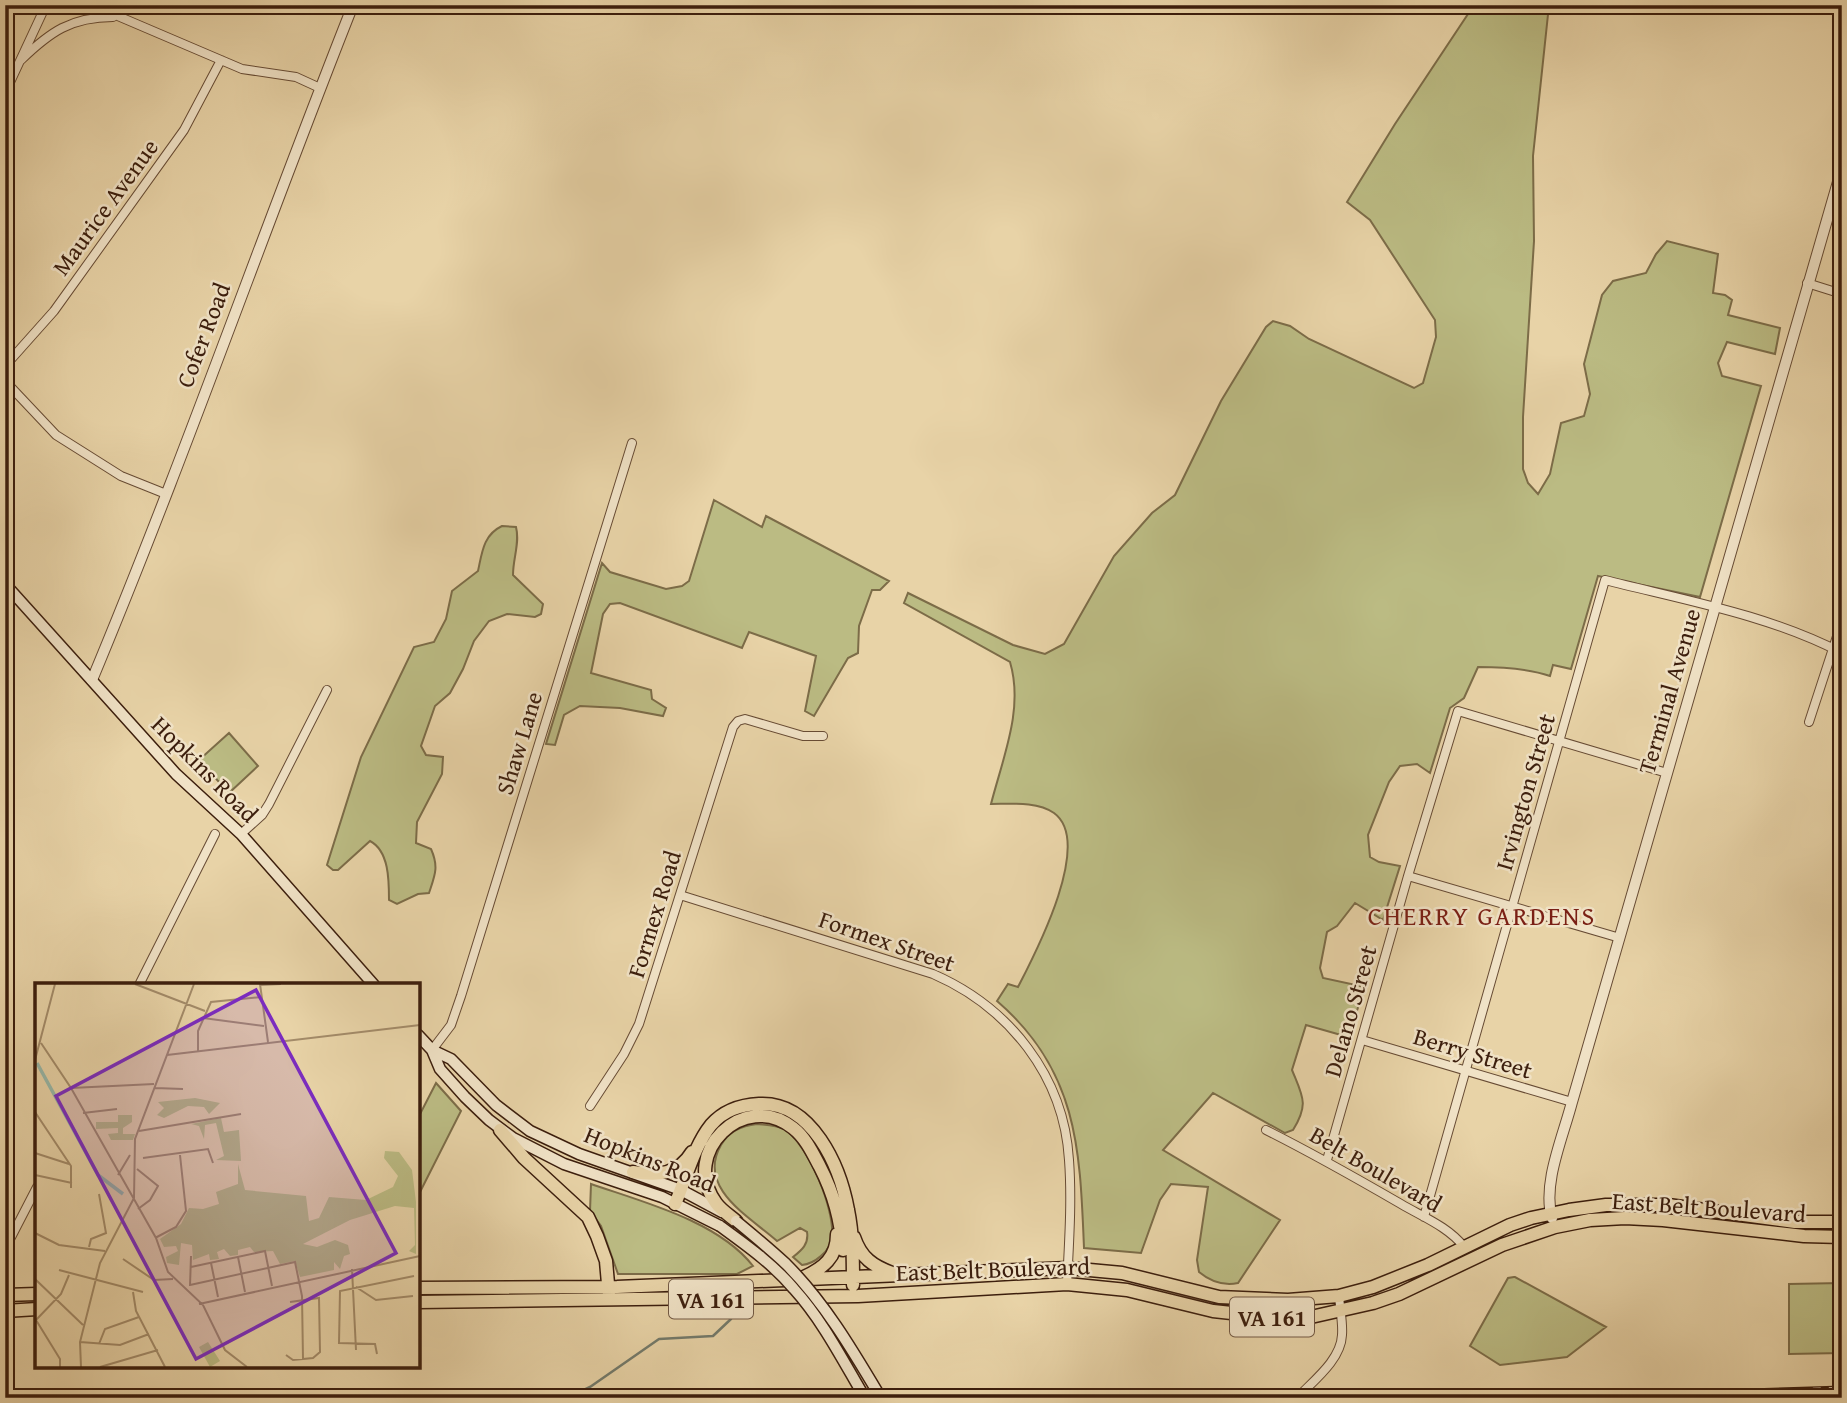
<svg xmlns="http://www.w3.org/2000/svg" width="1847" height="1403" viewBox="0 0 1847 1403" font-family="'Gentium Book Plus',serif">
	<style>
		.green { fill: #bbbb83; stroke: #7c6c48; stroke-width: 2 }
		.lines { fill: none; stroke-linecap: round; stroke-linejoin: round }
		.stream { stroke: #737a6b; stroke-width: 2.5 }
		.minor-casing { stroke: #674b34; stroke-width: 10 }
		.tertiary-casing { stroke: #674b34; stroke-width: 12 }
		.secondary-casing { stroke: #3c1e0d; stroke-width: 13 }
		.primary-casing { stroke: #3c1e0d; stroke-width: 15 }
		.minor { stroke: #f0e2c6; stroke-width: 8 }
		.tertiary { stroke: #f0e2c6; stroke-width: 10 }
		.secondary { stroke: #f0e2c6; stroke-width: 10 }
		.primary { stroke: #e8d3a7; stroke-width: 12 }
		.rail-casing { stroke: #3c1e0d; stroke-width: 5 }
		.rail { stroke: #f0e2c6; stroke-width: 2.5; stroke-dasharray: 8; stroke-linecap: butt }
		.secondary-bridge-casing { stroke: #3c1e0d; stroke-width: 13; stroke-linecap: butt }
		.secondary-bridge { stroke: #f0e2c6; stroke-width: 10 }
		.labels { text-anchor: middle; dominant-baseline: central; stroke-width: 5; stroke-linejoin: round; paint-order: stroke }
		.shield { fill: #f0e2c6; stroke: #725944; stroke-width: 2 }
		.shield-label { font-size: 23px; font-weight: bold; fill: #3c1e0d }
		.street-label { font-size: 24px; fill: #3c1e0d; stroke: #f0e2c6 }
		.neighbourhood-label { font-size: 26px; letter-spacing: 2px; fill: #7a1f14; stroke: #f0e2c6 }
		.inset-river { fill: none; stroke: #97b8a9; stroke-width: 3.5 }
		.inset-road { fill: none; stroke: #a38b69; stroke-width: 2 }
		.view { fill: #7b2cbf; fill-opacity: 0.15; stroke: #7b2cbf; stroke-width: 3.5 }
		.inset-edge { fill: none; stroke: #3c1e0d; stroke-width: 3.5 }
	</style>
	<rect width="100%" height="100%" fill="#e8d3a7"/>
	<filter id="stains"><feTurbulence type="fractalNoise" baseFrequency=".00286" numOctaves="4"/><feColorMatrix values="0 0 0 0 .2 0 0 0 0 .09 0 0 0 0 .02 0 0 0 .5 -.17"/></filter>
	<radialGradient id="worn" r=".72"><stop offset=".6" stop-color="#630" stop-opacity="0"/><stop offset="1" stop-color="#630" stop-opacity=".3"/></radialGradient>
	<path class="green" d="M1474,5H1549L1533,156L1534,241L1523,417V469L1528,483L1538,494L1550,474L1561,423L1584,416L1590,394L1584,364L1602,295L1613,281L1646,273L1656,254L1667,241L1718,254L1713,293L1725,295L1732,300L1728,315L1780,328L1775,354L1727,342L1718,363L1722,376L1761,386L1700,597L1598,576L1571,669L1553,665L1550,676C1527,668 1502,667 1478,667L1464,698L1450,708L1430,773L1417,764L1400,766L1389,782L1368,835L1370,857L1379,862L1400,866L1383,920L1355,903L1337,926L1327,932L1320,968L1323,978L1365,987L1348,1037L1306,1025L1292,1070C1303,1097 1309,1104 1293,1130L1285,1133L1213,1093L1163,1150L1280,1220L1238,1283C1223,1286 1211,1282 1199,1272L1197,1260L1208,1187L1171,1184L1160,1200L1141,1253L1084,1248C1080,1149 1078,1071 997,1001L1008,984L1018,987C1035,954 1094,842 1054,813C1037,801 1010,804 991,804C1003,757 1024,709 1010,662L904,603L908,593L1013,645L1045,654L1064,644L1114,556L1152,513L1175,495L1221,401L1266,327L1273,321L1290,326L1309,339L1414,388L1423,383L1436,337L1435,320L1370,220L1347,202L1395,124Z
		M714,500L762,527L766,516L889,581L880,590H872L859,626L858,653L848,658L814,716L805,711L816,656L749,632L742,648L620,603L610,604L603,614L591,673L651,690L652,699L666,708L663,716L620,708L580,706L564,715L555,745L546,744L602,563L610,572L666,589L682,586L689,581Z
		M502,526L516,527C520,543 513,558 513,575L543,604L541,614L535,617L507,614L489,621L474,641L463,669L450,693L435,706L421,746L426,755L443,757L442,774L417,822L416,843L431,849C439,867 435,875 429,893L418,894L397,904L389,900C389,880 389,851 370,841L338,870H333L327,865L361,757L414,647L434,642L446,619L452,591L478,571C482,553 483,535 502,526Z
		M229,733L258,766L229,793L199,760Z
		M436,1083L461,1111L418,1196V1118Z
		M757,1124C766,1125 776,1125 784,1129C808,1144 835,1209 832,1237C831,1251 814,1264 802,1265L793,1257C802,1250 809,1244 807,1232L800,1228L777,1241C750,1217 696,1188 721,1145C729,1131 741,1126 757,1124Z
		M591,1184C643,1202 718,1221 753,1266L737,1274H618L601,1226L590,1211Z
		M1514,1277H1515L1606,1327L1567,1357L1500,1365L1470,1346L1508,1278Z
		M1842,1283V1353L1789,1354V1284Z"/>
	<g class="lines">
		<path class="stream" d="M567,1398L590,1387L659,1339L713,1336L731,1319"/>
		<defs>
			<path id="minor" d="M92,5L242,69L296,77L320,88
				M21,60C50,32 71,17 113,17
				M5,93L46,5
				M1807,283L1842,294
				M5,366L54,311L184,130L221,60
				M5,381L56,435L121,476L166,494
				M1809,722L1842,621
				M241,834L262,815L269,804L327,690
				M1408,876L1620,938
				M680,895L933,974C1009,1007 1064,1076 1069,1160C1072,1201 1069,1243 1067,1284
				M139,985L215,834
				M1362,1040L1572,1102
				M432,1050L451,1025L461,996L632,443
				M590,1106L624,1054L639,1024L733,727L738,721L745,719L803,736H823
				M1266,1130C1312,1153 1356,1178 1401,1204C1421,1216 1449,1227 1464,1247
				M1327,1160L1408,876L1458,711L1667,773
				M1424,1217L1605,580C1684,600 1769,615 1842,653
				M5,1249L37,1187
				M1297,1398C1313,1381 1341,1360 1342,1335C1343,1323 1340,1309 1339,1296"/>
			<path id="tertiary" d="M92,680C185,457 264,229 353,5
				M1552,1218C1542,1184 1563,1137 1572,1102L1842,168"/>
			<path id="secondary" d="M5,584L176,774L241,834L374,985
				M418,1035L432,1050L440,1069L465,1097L489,1120L513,1138L564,1164L662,1197L720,1226
				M432,1050L451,1059L496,1105L530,1131L579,1154L681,1190L722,1212"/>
			<path id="primary" d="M500,1130L524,1158L588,1217L597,1236L606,1261L609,1295
				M633,1172C658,1176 678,1175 692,1152
				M675,1204C686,1179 694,1146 711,1125C724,1110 740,1105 759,1104C812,1101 840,1166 848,1210C853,1234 853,1261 853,1285
				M736,1221C729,1215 721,1210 716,1203C679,1153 744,1089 793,1128C806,1138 813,1154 820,1167C834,1194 841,1220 843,1250
				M854,1237C861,1258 873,1266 892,1273
				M804,1277C823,1268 837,1258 837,1234
				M418,1288L617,1287L1068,1268L1122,1273L1219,1297L1288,1300L1339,1296L1373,1287L1428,1265L1510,1225L1531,1218L1569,1210L1606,1205H1668L1795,1222H1842
				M5,1295L37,1294
				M418,1302L858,1296L1067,1284L1127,1290L1213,1311L1278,1318L1311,1317L1373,1303L1399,1294L1502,1245L1555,1227L1590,1220L1625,1218L1663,1220L1804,1236L1842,1237
				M5,1311L37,1309"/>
		</defs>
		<use href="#minor" class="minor-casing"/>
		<use href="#tertiary" class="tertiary-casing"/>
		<use href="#secondary" class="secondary-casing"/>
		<use href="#primary" class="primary-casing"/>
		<use href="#minor" class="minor"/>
		<use href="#tertiary" class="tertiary"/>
		<use href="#secondary" class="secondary"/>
		<use href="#primary" class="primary"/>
		<defs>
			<path id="rail" d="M1525,1398L1842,1388"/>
		</defs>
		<use href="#rail" class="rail-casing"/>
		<use href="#rail" class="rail"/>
		<defs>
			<path id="secondary-bridge" d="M736,1221C753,1235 770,1249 786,1264C825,1303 853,1351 881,1398
				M720,1226C746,1245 773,1264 794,1289C823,1321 843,1361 865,1398"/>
		</defs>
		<use href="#secondary-bridge" class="secondary-bridge-casing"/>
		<use href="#secondary-bridge" class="secondary-bridge"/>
	</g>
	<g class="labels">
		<g class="shield">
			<rect x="669" y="1279.5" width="84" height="39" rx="5"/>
			<rect x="1230" y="1297.5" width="84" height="39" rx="5"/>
		</g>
		<g class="shield-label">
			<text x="711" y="1299">VA 161</text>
			<text x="1272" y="1317">VA 161</text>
		</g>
		<g class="street-label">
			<text transform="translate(105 207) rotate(-54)">Maurice Avenue</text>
			<text transform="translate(203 335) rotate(-69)">Cofer Road</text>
			<text transform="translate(1669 691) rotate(-74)">Terminal Avenue</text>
			<text transform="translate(519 743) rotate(-73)">Shaw Lane</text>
			<text transform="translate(205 769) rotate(45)">Hopkins Road</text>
			<text transform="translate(1525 792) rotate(-74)">Irvington Street</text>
			<text transform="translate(654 914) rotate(-73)">Formex Road</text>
			<text transform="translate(887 941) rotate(19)">Formex Street</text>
			<text transform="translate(1350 1011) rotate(-74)">Delano Street</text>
			<text transform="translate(1473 1053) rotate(17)">Berry Street</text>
			<text transform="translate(650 1159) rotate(22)">Hopkins Road</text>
			<text transform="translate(1376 1169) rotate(30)">Belt Boulevard</text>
			<text transform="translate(1709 1207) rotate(4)">East Belt Boulevard</text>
			<text transform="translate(993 1269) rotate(-2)">East Belt Boulevard</text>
		</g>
		<g class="neighbourhood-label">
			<text x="1482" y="915">CHERRY GARDENS</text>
		</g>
	</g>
	<g transform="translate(35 983)">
		<rect width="385" height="385" fill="#e8d3a7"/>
		<path d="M160,115L185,120L174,131L169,124L153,123L129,135L122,132L129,125L123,119ZM83,132H97V139L88,145V151H100L98,157H76L73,151L83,150V145L61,146V139H83ZM186,135L189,149L204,147L206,178L181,177L189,173L181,140L170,142L169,156L164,143L156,141ZM350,168L364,169L377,187L381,219V271L374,268L380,262L379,225L360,223L315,237L268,261L282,264L300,257L313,262L315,271L309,273L305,286L299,279V287L265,294L260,278L245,281L238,268L219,269L215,264L203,267V272L195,273L189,266L182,269L184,276L175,277L174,271L158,277L157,262L146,260L144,282L132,280L131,274L143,268L141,263L129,264L125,256L146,241L154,225L168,226L184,221L181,209L203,201V181L210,207L271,213L274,238L284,235L294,214L331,217L358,204L363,193L349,175ZM173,359L185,378L175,384L164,364Z" fill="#bbbb83"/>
		<path class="inset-river" d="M2,80L63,192L88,211"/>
		<path class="inset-road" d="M100,1L170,28M225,1L233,59M225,2L246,1M168,35L229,43M6,60L36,105L121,255L133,289L168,322L190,367L212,384M163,68V48L176,19L227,14M132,72L385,42M0,77L20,1M36,105L119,101M120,105L148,106M0,129L36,183V205M48,130L82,126M104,148L206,131M0,170L34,181M108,175L173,166L178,180M102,186L123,203L115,217L103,226M0,192L37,200M83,192L95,172M0,250L24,262L70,268M120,255L141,244L151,228L145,172M54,264L56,256L71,250L64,211M203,274L210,309M88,276L119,297L138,296M176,280L183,314M156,284L230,268L237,303M317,286L321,367M24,287L108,309M0,296L48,342M155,302L260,279L267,313L268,376M155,303L156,273M321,304L341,317L378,313M98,309L101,328L130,384M164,321L385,273M1,337L26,311L34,292M1,337L25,376V384M45,359L85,362L114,351M64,361L70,346L104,334M342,371L340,361L304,360L305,308L379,293M251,372L258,377L278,375L285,369L284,315L255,319M46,384L45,359L65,280L99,215L100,156L159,1M65,384L123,367"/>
		<path class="view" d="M221,7L361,270L161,376L21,113Z"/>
		<rect width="385" height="385" class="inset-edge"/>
	</g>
	<rect width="1847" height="1403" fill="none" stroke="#e8d3a7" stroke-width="28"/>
	<rect x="7" y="7" width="1833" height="1389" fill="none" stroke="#3c1e0d" stroke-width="3.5"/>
	<rect x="14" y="14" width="1819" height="1375" fill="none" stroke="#3c1e0d" stroke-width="2"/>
	<rect width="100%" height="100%" filter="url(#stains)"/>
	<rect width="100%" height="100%" fill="url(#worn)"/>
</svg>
